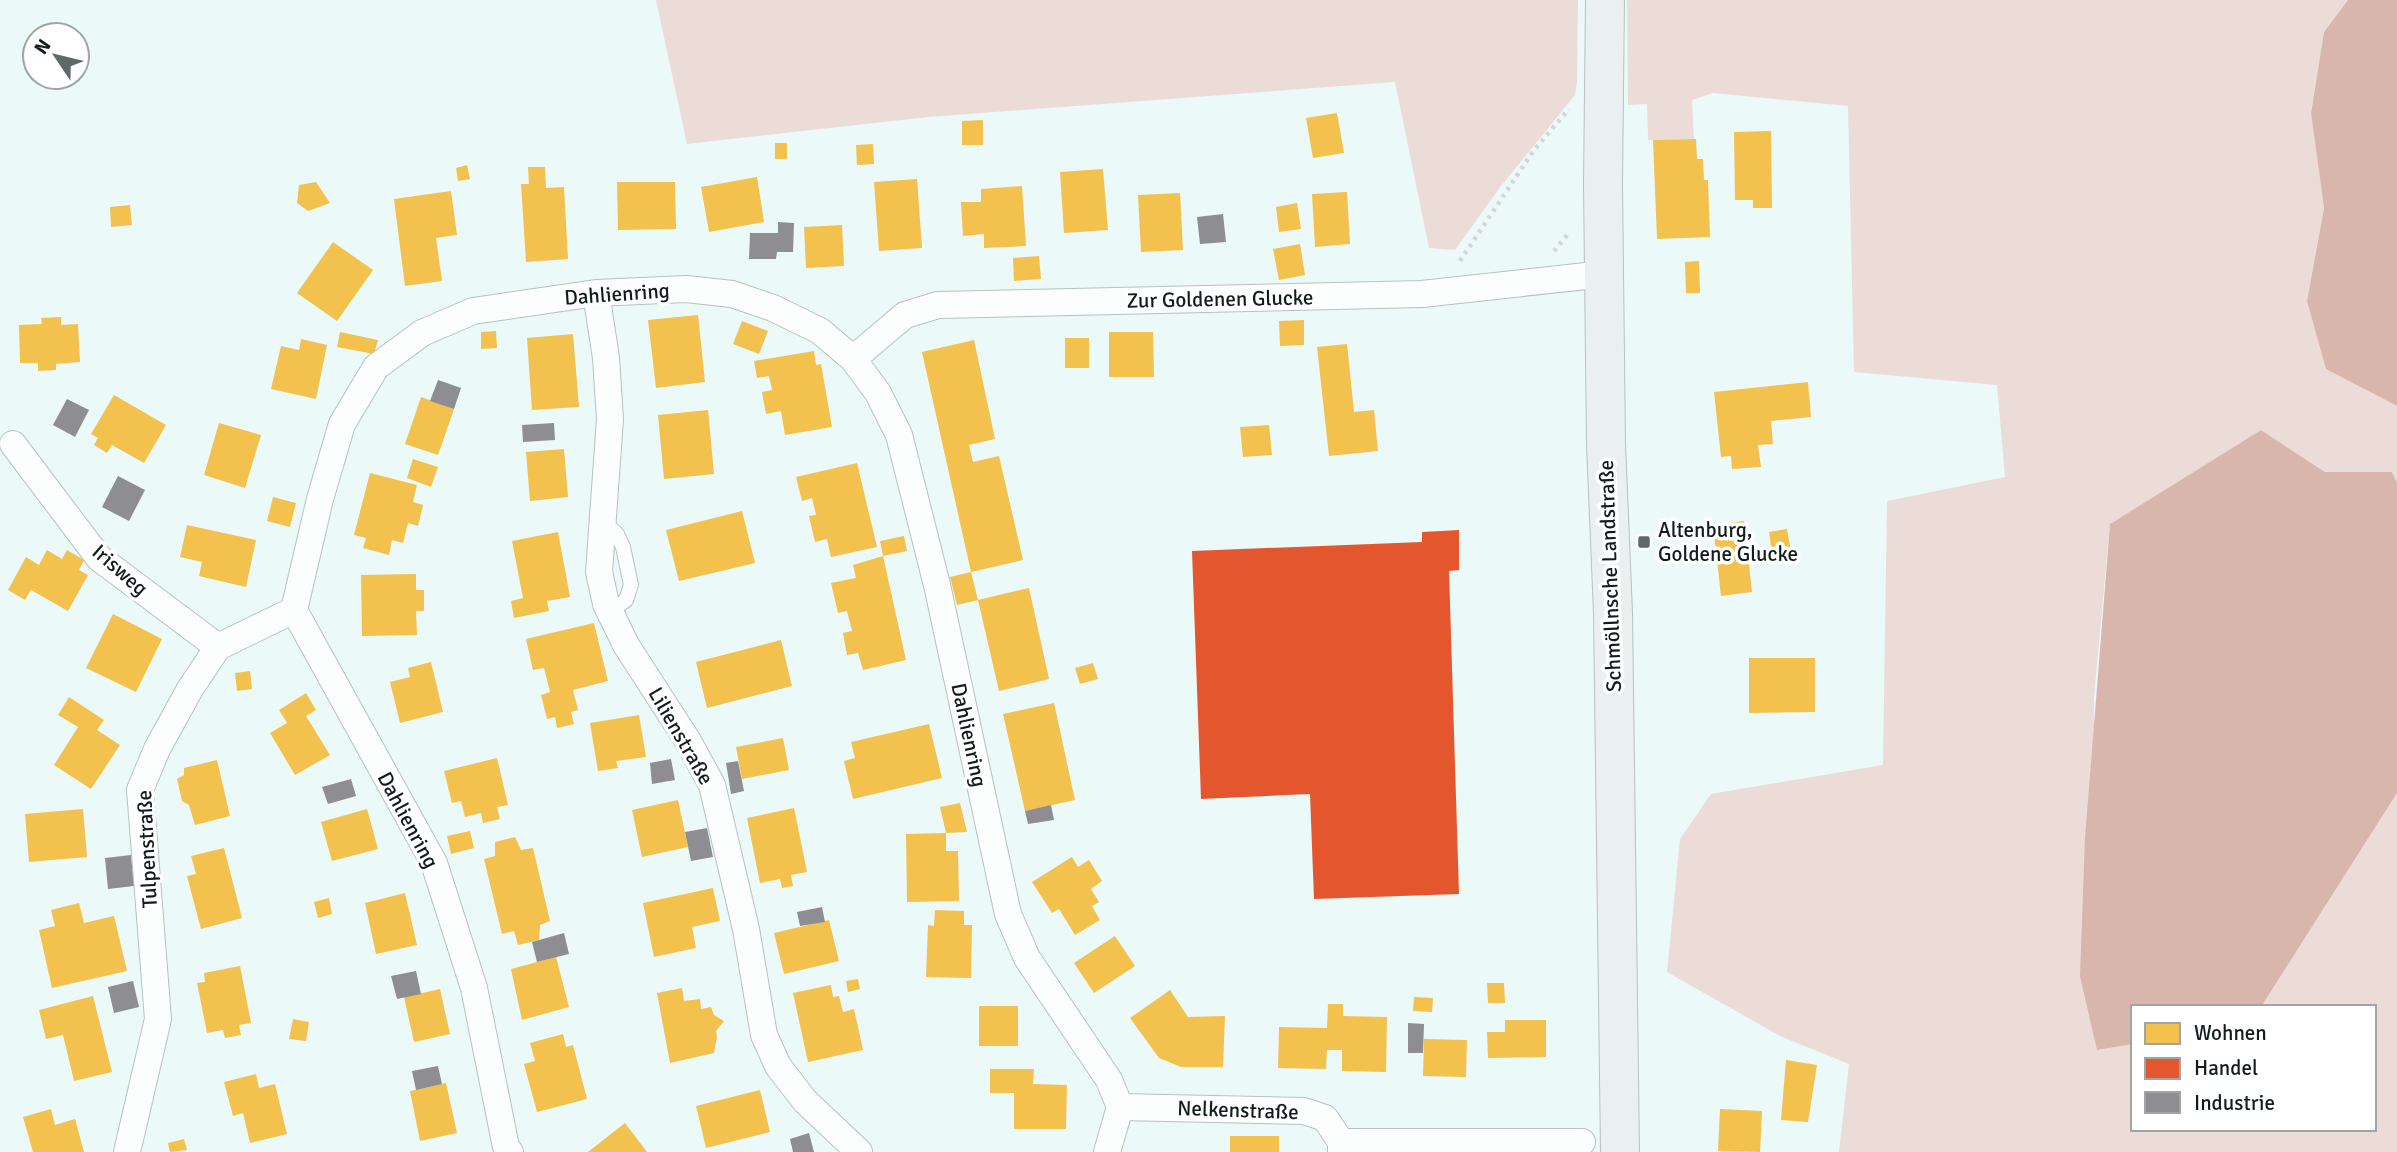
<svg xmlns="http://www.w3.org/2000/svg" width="2397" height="1152" viewBox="0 0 2397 1152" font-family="Signika,sans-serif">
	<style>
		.green { fill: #ebdcd7 }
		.water { fill: #d8b6ab }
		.homes { fill: #f2c14e }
		.shops { fill: #e4572e }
		.industry { fill: #8d8d92 }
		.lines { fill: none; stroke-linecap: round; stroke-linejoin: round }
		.lane-casing { stroke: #b7c1c1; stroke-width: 16 }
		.street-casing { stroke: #b7c1c1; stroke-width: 28 }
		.secondary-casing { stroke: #b7c1c1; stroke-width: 40 }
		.path { stroke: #d3d7d7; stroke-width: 4.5; stroke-dasharray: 3.5 5; stroke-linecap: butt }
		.lane { stroke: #fcfefe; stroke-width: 14 }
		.street { stroke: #fcfefe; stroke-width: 26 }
		.secondary { stroke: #eaf0f0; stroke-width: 38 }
		.poi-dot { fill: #5e6969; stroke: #fff; stroke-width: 2.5 }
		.labels { text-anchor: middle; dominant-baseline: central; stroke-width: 7; stroke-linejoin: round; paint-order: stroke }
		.street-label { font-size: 21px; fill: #121c1c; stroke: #fff }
		.poi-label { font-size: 21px; fill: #121c1c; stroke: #fff; text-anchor: start }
	</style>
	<rect width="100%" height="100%" fill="#ecf9f9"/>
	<path class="green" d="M656,0H1578L1577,82L1575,95L1501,186L1455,250L1429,248L1395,82L928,117L687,144Z
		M1627,0H2348L2324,32L2311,112L2324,208L2307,301L2327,369L2397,406V483L2392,472H2325L2261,430L2110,524L2094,697L2097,1049L2133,1044V1129H2374V1007H2261L2397,793V1152H1839L1849,1064L1780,1036L1667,972L1680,839L1711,794L1883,765L1887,501L2005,477L1997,385L1854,372L1848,106L1713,93L1692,100L1694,139L1648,140L1647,104L1628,105Z"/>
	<path class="water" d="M2348,0H2397V406L2326,369L2307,301L2324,208L2311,113L2324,32Z
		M2261,430L2325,472H2392L2397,483V793L2261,1007H2133V1044L2097,1050L2080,976L2085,838L2110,524Z"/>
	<path class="homes" d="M1337,113L1344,153L1313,158L1306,118Z
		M983,120V145H962V121Z
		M1771,131L1772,208H1753V200H1735L1734,132Z
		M1696,139L1697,159H1703L1704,180H1708L1710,237L1657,239L1653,140Z
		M775,143H787V159H775Z
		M873,144L874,164L857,165L856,145Z
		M467,165L470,179L458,181L456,168Z
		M528,167H545L546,188L564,187L568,259L526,262L521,184H529Z
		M1103,169L1108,230L1064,233L1060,172Z
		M757,177L764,222L709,232L701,187Z
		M917,179L922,248L879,251L874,182Z
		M316,182L330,203L308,211L297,203L299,185Z
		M617,182H675L676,229L618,230Z
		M1022,186L1026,246L984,248V234L963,236L961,202H981V189Z
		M451,191L457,235L436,238L442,281L405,286L394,199Z
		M1347,192L1350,244L1315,247L1312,194Z
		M1180,193L1183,250L1141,252L1138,195Z
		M1297,203L1301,229L1279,232L1276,207Z
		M130,205L132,225L111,227L110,207Z
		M842,225L844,266L806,268L804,227Z
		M333,242L373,270L337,321L297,293Z
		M1300,244L1305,275L1279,280L1273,249Z
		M1039,256L1041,279L1014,281L1013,258Z
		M1699,261L1700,293H1686L1685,262Z
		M698,315L705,382L656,388L648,320Z
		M61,317V325L78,324L80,362L56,364V370L38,371V363H20L19,325L42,324L41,318Z
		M1304,320V345L1280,346L1279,321Z
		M742,321L768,331L759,354L733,344Z
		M496,331L497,348L481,349V332Z
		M340,332L378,340L374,354L337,347Z
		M1109,332H1153L1154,377H1109Z
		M573,334L579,407L532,410L527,338Z
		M1065,338H1089V368H1065Z
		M301,339L327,345L316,399L271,389L281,346L299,350Z
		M974,340L995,439L969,445L973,462L999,456L1023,560L971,572L922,352Z
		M1347,344L1354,412L1374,410L1378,451L1329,456L1317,347Z
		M814,351L816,365L821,364L832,427L785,435L781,411L766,414L762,392L772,390L769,376L757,378L754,361Z
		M1808,382L1811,417L1771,421L1773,444L1758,445L1761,467L1732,469L1731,456L1721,457L1714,392Z
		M114,395L166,425L144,463L112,445L107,453L94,445L98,438L91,434Z
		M421,397L454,409L438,455L405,444Z
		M708,410L714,474L664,479L658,415Z
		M219,423L261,435L245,488L204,475Z
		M1269,425L1272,455L1243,457L1240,427Z
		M564,449L568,497L530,501L526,452Z
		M413,459L438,467L431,487L407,478Z
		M857,463L877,547L831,557L827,539L815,542L809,516L816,515L812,498L802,501L796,477Z
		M370,473L417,485L413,502L423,505L418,526L408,523L403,543L392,540L389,555L363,548L366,538L354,535Z
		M273,497L296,503L290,527L267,521Z
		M742,511L755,563L679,581L666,530Z
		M1744,521L1752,592L1721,596L1713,525Z
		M187,525L256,540L246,587L199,576L202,562L180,557Z
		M1787,529L1792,557L1773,560L1769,532Z
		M558,532L570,597L547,601L549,611L514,618L511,601L523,598L512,541Z
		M904,536L907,551L883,556L906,660L863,670L858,653L847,655L843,633L852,631L847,611L838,613L831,583L856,578L853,565L883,556L880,541Z
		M47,550L62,559L67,550L84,560L79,570L88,575L68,611L31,590L25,600L8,590L26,557L39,565Z
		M971,572L978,600L957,605L950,577Z
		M416,574V590H424V611H416L417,635L362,636L361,575Z
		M1029,588L1049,679L999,691L978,600Z
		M113,614L162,639L136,692L86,668Z
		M594,623L608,681L573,690L578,710L571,712L574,724L557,728L555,717L547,719L541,695L550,692L544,668L533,670L526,639Z
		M781,640L792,686L707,708L696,662Z
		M1749,658H1815V712L1749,713Z
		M431,662L443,712L400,723L390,682L410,677L408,668Z
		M1093,663L1098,679L1080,684L1075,668Z
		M250,671L252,689L237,691L235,673Z
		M306,693L316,710L306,716L330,755L295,775L270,733L287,723L279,710Z
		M69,697L104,720L97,730L120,745L91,789L54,765L78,727L58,715Z
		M1054,703L1075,800L1025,811L1003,714Z
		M639,715L646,757L616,761L618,768L598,771L590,723Z
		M929,724L942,778L853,799L844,761L855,758L851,742Z
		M783,738L789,770L742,779L736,747Z
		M497,758L508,805L497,807L500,819L483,823L481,813L465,817L461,801L452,803L444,771Z
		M217,760L230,816L195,825L189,805L182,801L177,779L184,775V768Z
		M678,800L688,847L642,857L632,810Z
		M960,803L967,832L946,833L940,807Z
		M794,808L807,872L791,875L793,886L782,888L780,879L760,883L747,818Z
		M83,809L87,857L29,862L25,814Z
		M367,809L378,849L332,861L321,822Z
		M470,831L474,848L451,854L447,836Z
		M946,833V851H958L959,901L907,902L906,834Z
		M515,837L521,850L533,848L550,921L540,925L539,940L518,945L514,931L502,934L484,859L495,856V842Z
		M224,848L242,918L201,929L187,876L196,874L191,856Z
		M1072,857L1078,867L1089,860L1102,881L1091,889L1099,902L1092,906L1100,920L1075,935L1059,909L1052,913L1032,882Z
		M713,888L720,921L692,927L696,948L654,957L643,903Z
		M405,893L417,945L376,954L365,903Z
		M329,898L332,914L318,918L314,902Z
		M79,903L84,923L114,916L127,971L52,988L39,930L55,926L51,910Z
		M935,910L964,911V925H972L971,978L926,977L928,925L934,926Z
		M829,920L839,961L784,974L774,933Z
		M1115,936L1135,966L1094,993L1074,963Z
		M556,957L569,1007L522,1020L511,969Z
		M240,966L251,1023L239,1025L241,1035L225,1038L223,1030L207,1033L197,983L205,982L204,973Z
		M858,979L860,989L848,992L846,981Z
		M1487,983H1504L1505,1003H1488Z
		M831,985L833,997L839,996L843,1012L854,1009L863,1050L808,1062L793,993Z
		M682,988L684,1001L700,999L701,1009L711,1007L714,1015L724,1021L716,1031L717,1037L714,1053L670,1063L657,993Z
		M440,989L450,1034L414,1042L404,997Z
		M1170,990L1188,1017L1225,1016L1223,1067H1181L1159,1058L1130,1018Z
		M93,996L112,1072L74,1081L63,1035L46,1039L39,1010Z
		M1414,997L1433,998L1432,1012L1413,1011Z
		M1328,1004H1343V1016L1387,1017L1386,1072L1342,1071V1050H1327L1326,1069L1278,1068L1279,1027L1327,1028Z
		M979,1006H1018V1046H979Z
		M293,1019L309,1022L306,1041L289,1039Z
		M1505,1020H1546V1057L1488,1058L1487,1032H1505Z
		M563,1034L566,1047L573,1045L587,1099L537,1112L524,1064L535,1061L530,1043Z
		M1424,1039L1467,1040L1466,1077L1423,1076Z
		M1786,1060L1817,1065L1808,1122L1781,1120Z
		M990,1069H1034L1033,1084L1067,1085L1066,1129H1014V1093H990Z
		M256,1074L259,1088L275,1084L287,1134L250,1143L243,1113L233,1116L224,1082Z
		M446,1083L457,1133L420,1141L410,1091Z
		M760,1090L770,1132L706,1148L696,1106Z
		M51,1109L55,1125L75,1119L84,1152H33L23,1117Z
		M1720,1109L1762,1111L1760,1152L1718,1151Z
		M625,1123L647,1152H588Z
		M1230,1136H1279V1152H1230Z
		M184,1139L187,1150L170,1152L168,1143Z"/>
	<path class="shops" d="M1459,530V570L1449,571L1459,894L1314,899L1310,794L1201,799L1192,551L1422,542V532Z"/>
	<path class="industry" d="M1223,214L1226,242L1200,244L1197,217Z
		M778,222L794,223L793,252H777L776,259H749L750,233H778Z
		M438,380L461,388L454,409L430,401Z
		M67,399L89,410L75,437L53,425Z
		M554,423L555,440L523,442L522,425Z
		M118,476L145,490L129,521L102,507Z
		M671,759L675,780L652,784L650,763Z
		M738,761L744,791L731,794L726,763Z
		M351,779L356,796L328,804L322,787Z
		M1051,805L1054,820L1028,824L1025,811Z
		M707,828L713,857L691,861L685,832Z
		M131,855L134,886L108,889L105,858Z
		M822,907L825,922L800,926L797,912Z
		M564,933L569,954L537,962L532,942Z
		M416,971L421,994L397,999L391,976Z
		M133,981L139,1007L114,1013L108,987Z
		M1408,1023L1424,1024L1423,1053H1408Z
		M438,1066L442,1084L416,1090L412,1071Z
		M809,1133L814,1152H793L790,1139Z"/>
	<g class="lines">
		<defs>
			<path id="lane" d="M603,521L617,534L623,547L631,585L626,600L610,612"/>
			<path id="street" d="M596,293L606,358L610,419L599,572L606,604L626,645L688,741L712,785L746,929L764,1035L778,1066L805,1101L859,1152
				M853,359L905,315L938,305L1422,294L1604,274
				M13,444L99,558L218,647
				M1120,1107L1304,1111L1325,1118L1341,1142V1152
				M1341,1142H1582
				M127,1152L158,1019L140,790L157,749L190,689L218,647L294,610
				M510,1152L506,1147L474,988L434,863L294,610L320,499L342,424L376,367L422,333L473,311L596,293L686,289L732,294L773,308L820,331L853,359L878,393L899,435L937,585L1008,914L1027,958L1109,1080L1120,1107L1107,1152"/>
			<path id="secondary" d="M1605,0L1603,184L1606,444L1613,613L1620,1152"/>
		</defs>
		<use href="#lane" class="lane-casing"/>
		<use href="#street" class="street-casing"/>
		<use href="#secondary" class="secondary-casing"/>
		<path class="path" d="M1554,251L1568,234
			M1460,261L1534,150L1569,109"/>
		<use href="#lane" class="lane"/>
		<use href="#street" class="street"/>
		<use href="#secondary" class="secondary"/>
	</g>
	<rect class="poi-dot" x="1637" y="535" width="14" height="14" rx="3.5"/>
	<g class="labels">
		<g class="street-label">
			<text transform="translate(617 294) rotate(-4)">Dahlienring</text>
			<text transform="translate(1220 299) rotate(-1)">Zur Goldenen Glucke</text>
			<text transform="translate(120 570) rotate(41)">Irisweg</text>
			<text transform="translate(1610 576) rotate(-92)">Schmöllnsche Landstraße</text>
			<text transform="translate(969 735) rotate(78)">Dahlienring</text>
			<text transform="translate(681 736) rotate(60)">Lilienstraße</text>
			<text transform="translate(408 820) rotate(62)">Dahlienring</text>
			<text transform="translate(147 849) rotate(-93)">Tulpenstraße</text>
			<text transform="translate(1238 1110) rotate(2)">Nelkenstraße</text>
		</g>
		<g class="poi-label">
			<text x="1658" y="530">Altenburg,<tspan x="1658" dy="24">Goldene Glucke</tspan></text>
		</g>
	</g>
	<rect x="2131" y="1005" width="245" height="126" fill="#ffffff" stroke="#a0a4a4" stroke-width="2"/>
	<rect x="2145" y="1023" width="35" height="21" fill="#f2c14e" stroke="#a0a4a4" stroke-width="2"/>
	<text x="2194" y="1040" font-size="21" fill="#121c1c">Wohnen</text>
	<rect x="2145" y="1058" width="35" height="21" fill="#e4572e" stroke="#a0a4a4" stroke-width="2"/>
	<text x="2194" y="1075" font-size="21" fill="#121c1c">Handel</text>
	<rect x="2145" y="1092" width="35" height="21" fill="#8d8d92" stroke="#a0a4a4" stroke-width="2"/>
	<text x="2194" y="1110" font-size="21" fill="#121c1c">Industrie</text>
	<g transform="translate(56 56) rotate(305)"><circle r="33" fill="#ffffff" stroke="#a0a4a4" stroke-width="2"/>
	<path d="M0-5L12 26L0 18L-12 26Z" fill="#5e6969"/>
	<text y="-10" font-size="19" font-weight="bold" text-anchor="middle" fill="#121c1c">N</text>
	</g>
</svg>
